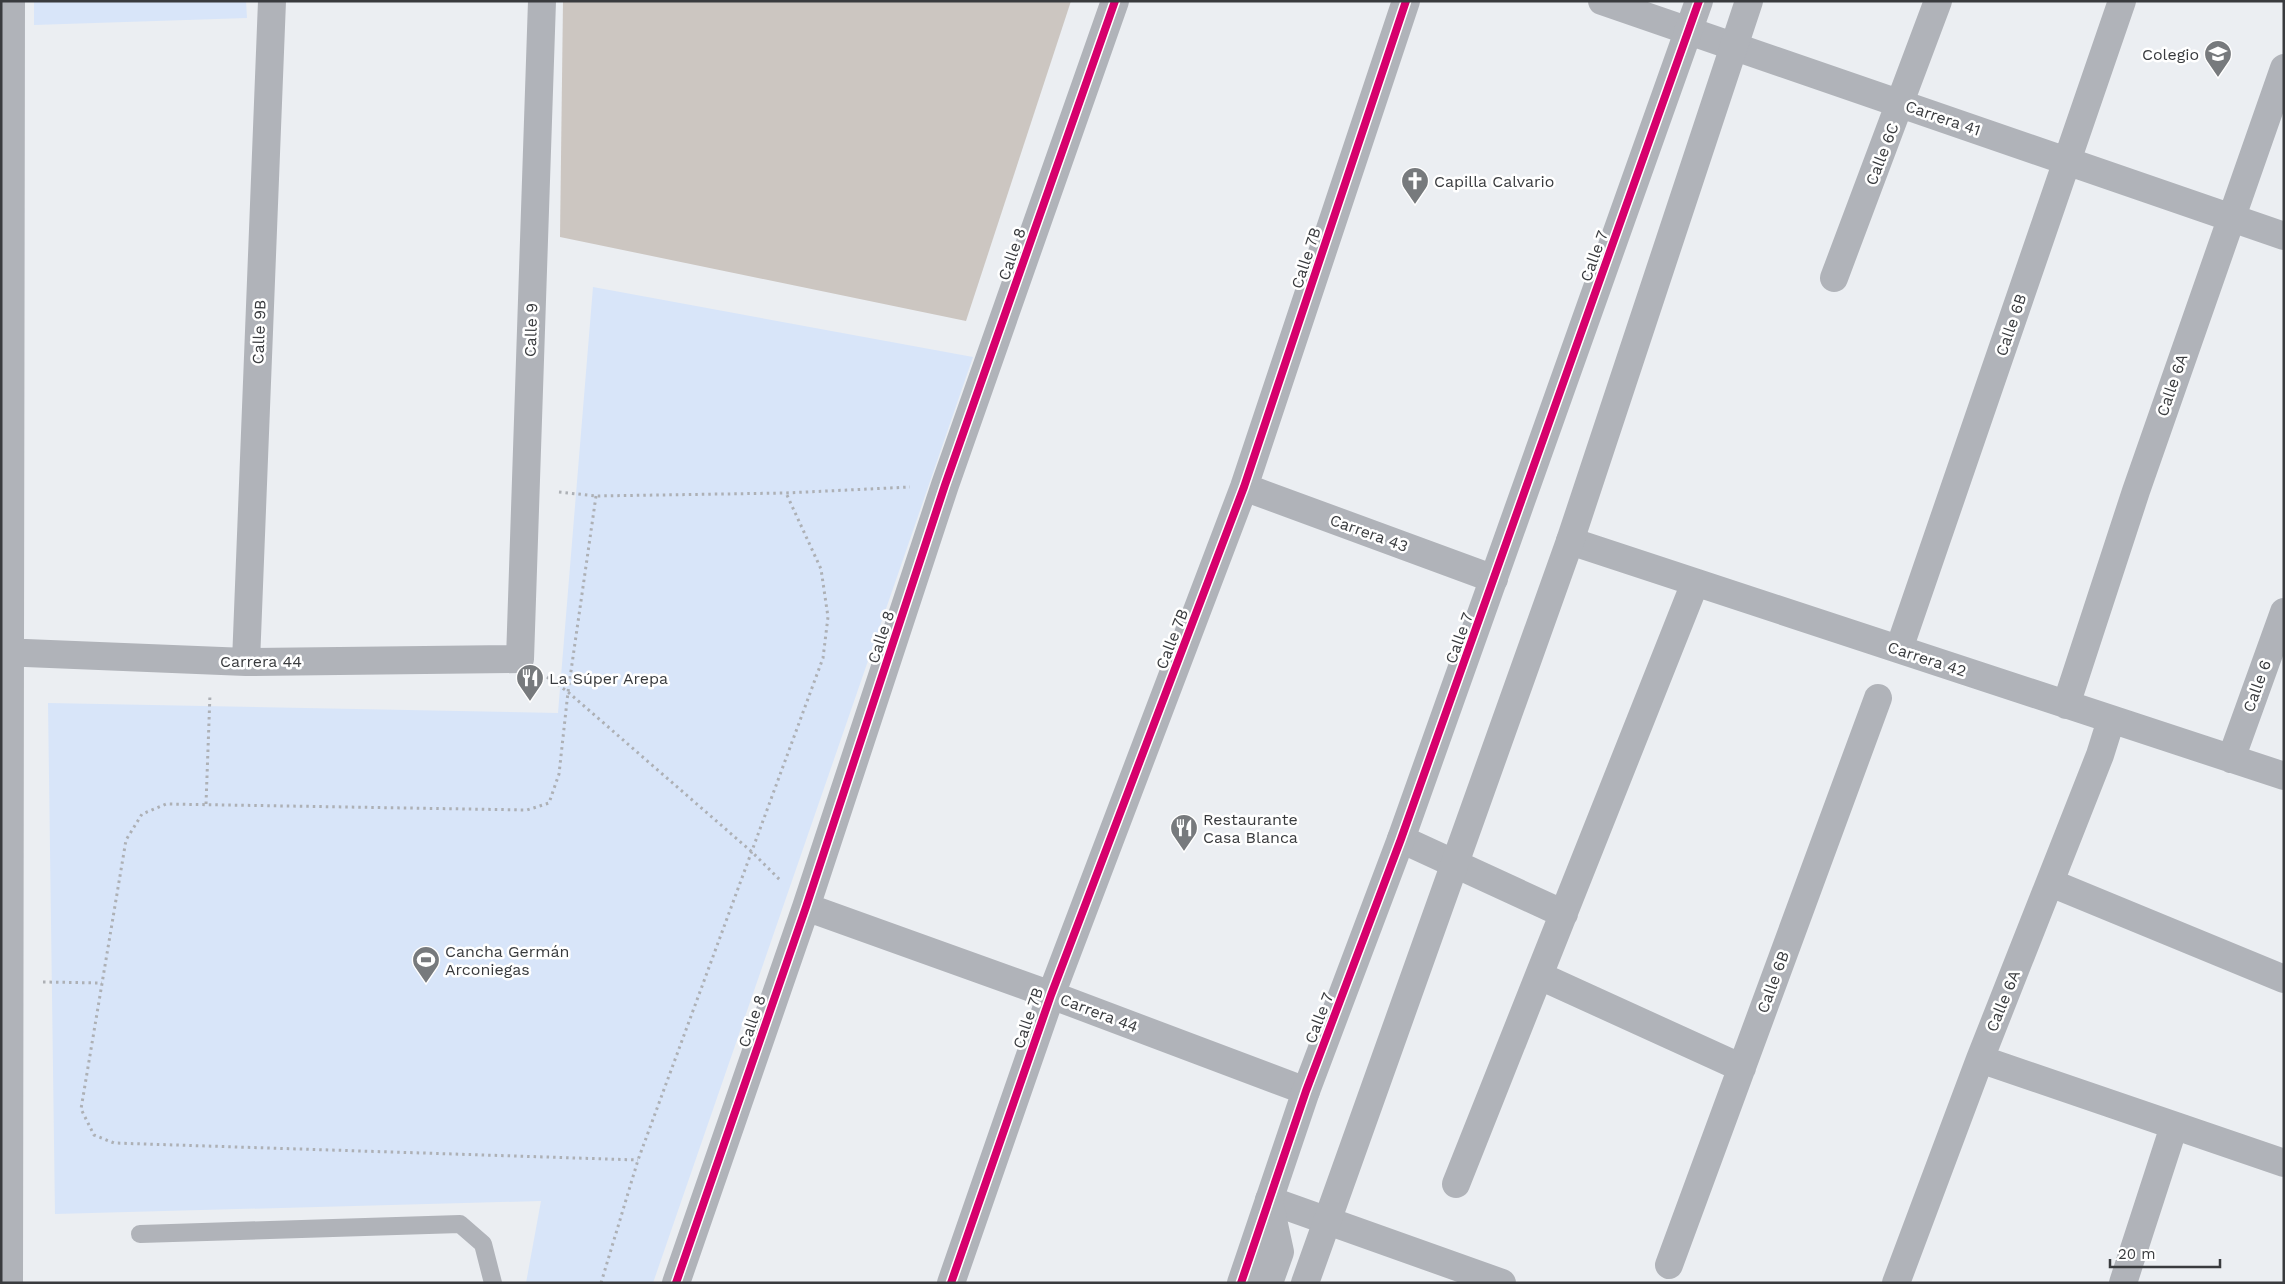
<svg xmlns="http://www.w3.org/2000/svg" width="2285" height="1284" viewBox="0 0 2285 1284" font-family="'Work Sans',sans-serif">
	<style>
		.green { fill: #d8e5f9 }
		.building { fill: #ccc6c1 }
		.lines { fill: none; stroke-linecap: round; stroke-linejoin: round }
		.path { stroke: #adb0b5; stroke-width: 3; stroke-dasharray: 2.5 4; stroke-linecap: butt }
		.service { stroke: #b0b3b9; stroke-width: 18 }
		.minor { stroke: #b0b3b9; stroke-width: 28 }
		.tertiary { stroke: #b0b3b9; stroke-width: 28 }
		.cycleway-casing { stroke: #fff; stroke-width: 11 }
		.cycleway { stroke: #d6006c; stroke-width: 8 }
		.labels { text-anchor: middle; dominant-baseline: central; stroke-width: 5; stroke-linejoin: round; paint-order: stroke }
		.poi-label { font-size: 16px; fill: #393b3e; stroke: #fff; text-anchor: start }
		.street-label { font-size: 16px; fill: #393b3e; stroke: #fff }
	</style>
	<rect width="100%" height="100%" fill="#ebeef2"/>
	<path class="green" d="M34,1H246L247,18L34,25Z
		M593,287L973,357L653,1283H526L541,1201L55,1214L48,703L558,713Z"/>
	<path class="building" d="M563,1H1071L966,321L560,237Z"/>
	<g class="lines">
		<path class="path" d="M559,492L596,496L786,493L910,487
			M596,496L568,692L559,774L549,803L527,810L166,804L142,814L126,840L81,1109L94,1135L114,1143L638,1160
			M547,677L568,692L752,852L780,880
			M206,804L210,694
			M43,982L102,983
			M601,1283L638,1160L823,658L828,617L821,569L786,493"/>
		<path class="service" d="M140,1234L460,1224L483,1244L493,1283"/>
		<path class="minor" d="M1602,1L2284,236
			M1834,278L1938,1
			M1244,487L1494,579
			M1570,541L2284,776
			M1899,649L2122,1
			M1,652L246,662L520,659L542,1
			M246,662L272,1
			M2066,705L2136,491L2284,68
			M2231,759L2284,612
			M1401,839L1564,914
			M2051,883L2284,979
			M806,907L1051,995L1306,1091
			M1540,976L1742,1068
			M1980,1059L2284,1163
			M1456,1184L1695,583
			M1269,1200L1502,1283
			M1669,1265L1878,698
			M9,1283L11,1
			M676,1283L806,907L945,485L1115,1
			M951,1283L1051,995L1244,487L1406,1
			M1896,1283L1980,1059L2100,755L2111,720
			M2123,1283L2174,1126"/>
		<path class="tertiary" d="M1269,1201L1280,1252L1269,1283
			M1241,1283L1306,1091L1401,839L1699,1
			M1305,1283L1570,541L1749,1"/>
		<defs>
			<path id="cycleway" d="M676,1283L806,907L945,485L1115,1
				M951,1283L1051,995L1244,487L1406,1
				M1241,1283L1306,1091L1401,839L1699,1"/>
		</defs>
		<use href="#cycleway" class="cycleway-casing"/>
		<use href="#cycleway" class="cycleway"/>
	</g>
	<defs>
		<symbol id="school-pin" viewBox="-11 -11 22 30"><path d="M0 17L-7.5 6A9.5 9.5 0 1 1 7.5 6Z" fill="#777a7d" stroke="#fff"/><path d="M0-5L7-2L0 1L-7-2ZM-4 1L0 2.5L4 1V4Q0 6-4 4Z" fill="#fff"/></symbol>
		<symbol id="church-pin" viewBox="-11 -11 22 30"><path d="M0 17L-7.5 6A9.5 9.5 0 1 1 7.5 6Z" fill="#777a7d" stroke="#fff"/><path d="M-1.2-6h2.4v3.5h3.3v2.4h-3.3V6h-2.4V-.1h-3.3v-2.4h3.3Z" fill="#fff"/></symbol>
		<symbol id="restaurant-pin" viewBox="-11 -11 22 30"><path d="M0 17L-7.5 6A9.5 9.5 0 1 1 7.5 6Z" fill="#777a7d" stroke="#fff"/><path d="M-5-6h1v4h1v-4h1v4h1v-4h1v5L-1.5 .5V6h-2V.5L-5-1ZM5-6V6H3V1.5H1.5Q1.5-4 5-6Z" fill="#fff"/></symbol>
		<symbol id="stadium-pin" viewBox="-11 -11 22 30"><path d="M0 17L-7.5 6A9.5 9.5 0 1 1 7.5 6Z" fill="#777a7d" stroke="#fff"/><path d="M0-5a6.5 5 0 1 0 0 10a6.5 5 0 1 0 0-10ZM-3.5-1.8h7v3.6h-7Z" fill="#fff"/></symbol>
	</defs>
	<g fill-rule="evenodd">
		<use href="#school-pin" x="2202" y="38" width="32" height="43"/>
		<use href="#church-pin" x="1399" y="165" width="32" height="43"/>
		<use href="#restaurant-pin" x="514" y="662" width="32" height="43"/>
		<use href="#restaurant-pin" x="1168" y="812" width="32" height="43"/>
		<use href="#stadium-pin" x="410" y="944" width="32" height="43"/>
	</g>
	<g class="labels">
		<g class="poi-label">
			<text x="2199" y="54" text-anchor="end">Colegio</text>
			<text x="1434" y="181">Capilla Calvario</text>
			<text x="549" y="678">La Súper Arepa</text>
			<text x="1203" y="819">Restaurante<tspan x="1203" dy="18">Casa Blanca</tspan></text>
			<text x="445" y="951">Cancha Germán<tspan x="445" dy="18">Arconiegas</tspan></text>
		</g>
		<g class="street-label">
			<text transform="translate(1943 118) rotate(19)">Carrera 41</text>
			<text transform="translate(1882 154) rotate(-69)">Calle 6C</text>
			<text transform="translate(1012 254) rotate(-71)">Calle 8</text>
			<text transform="translate(1594 256) rotate(-70)">Calle 7</text>
			<text transform="translate(1306 258) rotate(-72)">Calle 7B</text>
			<text transform="translate(2011 325) rotate(-71)">Calle 6B</text>
			<text transform="translate(531 330) rotate(-88)">Calle 9</text>
			<text transform="translate(259 332) rotate(-88)">Calle 9B</text>
			<text transform="translate(2172 385) rotate(-71)">Calle 6A</text>
			<text transform="translate(1369 533) rotate(20)">Carrera 43</text>
			<text transform="translate(881 637) rotate(-72)">Calle 8</text>
			<text transform="translate(1459 638) rotate(-70)">Calle 7</text>
			<text transform="translate(1172 639) rotate(-69)">Calle 7B</text>
			<text transform="translate(1927 659) rotate(18)">Carrera 42</text>
			<text x="261" y="661">Carrera 44</text>
			<text transform="translate(2257 686) rotate(-70)">Calle 6</text>
			<text transform="translate(1773 982) rotate(-70)">Calle 6B</text>
			<text transform="translate(2003 1001) rotate(-68)">Calle 6A</text>
			<text transform="translate(1099 1013) rotate(21)">Carrera 44</text>
			<text transform="translate(1028 1018) rotate(-71)">Calle 7B</text>
			<text transform="translate(1319 1018) rotate(-69)">Calle 7</text>
			<text transform="translate(752 1021) rotate(-71)">Calle 8</text>
		</g>
	</g>
	<rect width="2285" height="1284" fill="none" stroke="#393b3e" stroke-width="5"/>
	<path d="M2110 1259v8h110v-8" fill="none" stroke="#393b3e" stroke-width="2.5"/>
	<text x="2118" y="1259" font-size="15" fill="#393b3e" stroke="#ffffff" stroke-width="4" paint-order="stroke">20 m</text>
</svg>
